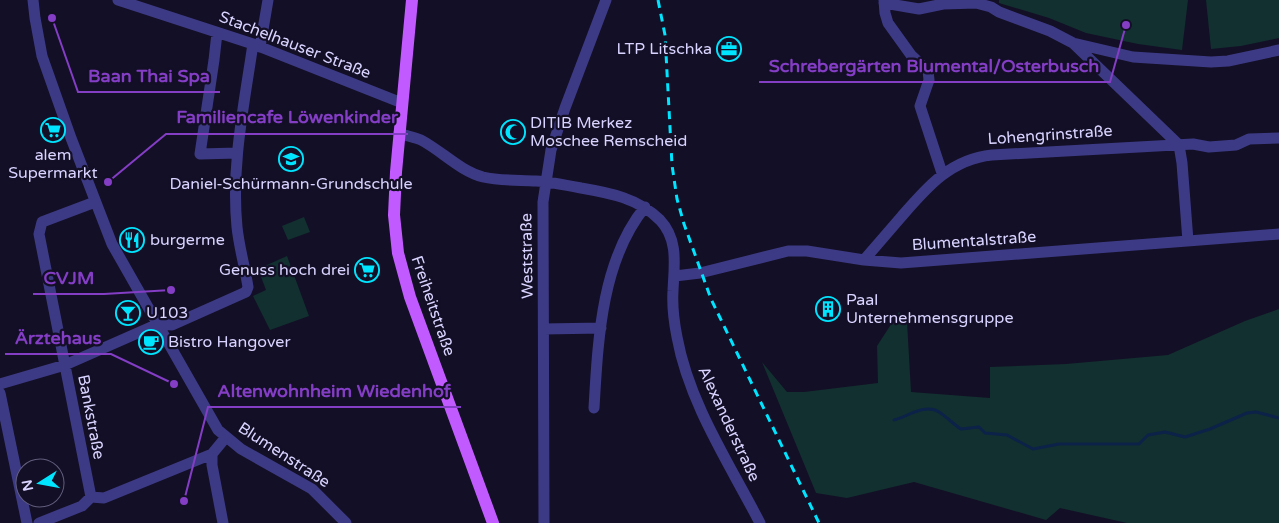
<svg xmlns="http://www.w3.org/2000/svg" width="1279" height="523" viewBox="0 0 1279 523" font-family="'Varela Round',sans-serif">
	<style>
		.green { fill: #12302f }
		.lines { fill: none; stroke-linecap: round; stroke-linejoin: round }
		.stream { stroke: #0c2248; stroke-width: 3 }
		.minor { stroke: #3d3a85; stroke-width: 11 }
		.major { stroke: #c25bff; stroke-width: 12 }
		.rail { stroke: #00e5ff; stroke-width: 3; stroke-dasharray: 8 6; stroke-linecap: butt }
		.labels { text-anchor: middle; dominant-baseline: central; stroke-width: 4.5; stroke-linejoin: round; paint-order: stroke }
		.street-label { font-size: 16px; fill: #d9d4ff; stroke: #130f26 }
		.poi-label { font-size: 16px; fill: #d9d4ff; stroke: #130f26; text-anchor: start }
		.leader { fill: none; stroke: #843dc5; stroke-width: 2 }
		.callout-dot { fill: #843dc5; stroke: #130f26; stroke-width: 2 }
		.callout-label { font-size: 18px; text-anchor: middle; font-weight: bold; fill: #843dc5; stroke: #130f26; stroke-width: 4.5; stroke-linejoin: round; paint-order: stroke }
	</style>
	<rect width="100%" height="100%" fill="#130f26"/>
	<path class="green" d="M999,0H1188L1182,50L1138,44L1086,33L1049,18L999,3Z
		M1206,0H1279V38L1241,46L1211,49Z
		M304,217L310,232L288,240L282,226Z
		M287,256L309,316L270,330L253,296L266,290L258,269Z
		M1279,309V523H1127L1060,508L1046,520L914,482L847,498L816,493L762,362L787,392H804L878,383L877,346L899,312L907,321L911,392L990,398V367L1066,364L1168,355L1245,321Z"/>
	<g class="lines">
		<path class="stream" d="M894,420C907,417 925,403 939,412C947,417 953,424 961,429L979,427L985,433L1007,435L1033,449L1059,444H1139L1148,435L1165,432L1185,437L1210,429L1247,413L1256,412L1279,418"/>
		<path class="minor" d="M33,0L35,18L42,56L71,138L112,244L218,430L241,449L312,489L346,523
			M118,0L253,44L402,103
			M884,0L885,13L888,23L911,55L928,71L929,80L920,106L942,173
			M884,3L919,9L943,4L976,3L991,7L999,12L1050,31L1073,43L1133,57L1211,62L1228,61L1279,50
			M217,33L214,60L200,154L237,153
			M1074,44L1179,145L1182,163L1188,241
			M260,47L268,0
			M399,133C406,136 414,137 421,140C442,151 460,171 483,177C500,181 518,180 536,181C551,182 566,185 581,188C610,193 638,198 660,220C679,240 674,266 673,291C672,307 674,322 677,337C689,403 729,463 760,523
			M864,260C876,246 889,231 902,216C927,187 951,159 992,155L1193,144L1209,147L1236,145L1249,139L1279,138
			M675,276L700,273L788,251H807L864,260L901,263L1279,234
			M544,329L601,328
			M0,384L65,365L158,324L172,325L246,292L248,287C245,267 239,247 237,227C231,166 244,105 253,44
			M0,393L27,523
			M594,408C598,341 601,261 645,207
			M212,454V465L223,523
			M91,497L39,234L42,222L95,202
			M91,497L104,498L212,454L226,437
			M39,523L82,506L91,497
			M544,523L543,202L551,150L565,108L606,0"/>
		<path class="major" d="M412,0L396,172L394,215L398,253L410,297L493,523"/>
		<path class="rail" d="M658,0L665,35L672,165L677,199L684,224L711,299L819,523"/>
	</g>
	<defs>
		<symbol id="office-ring" viewBox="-11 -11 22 22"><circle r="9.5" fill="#130f26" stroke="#00e5ff" stroke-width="1.5"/><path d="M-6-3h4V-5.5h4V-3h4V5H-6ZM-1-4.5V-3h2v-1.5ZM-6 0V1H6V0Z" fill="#00e5ff"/></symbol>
		<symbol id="supermarket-ring" viewBox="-11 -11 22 22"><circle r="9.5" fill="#130f26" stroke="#00e5ff" stroke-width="1.5"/><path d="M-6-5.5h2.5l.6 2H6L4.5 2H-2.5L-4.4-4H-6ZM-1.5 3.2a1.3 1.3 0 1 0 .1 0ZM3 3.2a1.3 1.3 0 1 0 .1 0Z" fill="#00e5ff"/></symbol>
		<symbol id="mosque-ring" viewBox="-11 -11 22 22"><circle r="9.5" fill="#130f26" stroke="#00e5ff" stroke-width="1.5"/><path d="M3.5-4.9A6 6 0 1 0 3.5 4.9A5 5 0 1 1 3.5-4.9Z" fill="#00e5ff"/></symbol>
		<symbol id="school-ring" viewBox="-11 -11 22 22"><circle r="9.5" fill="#130f26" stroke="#00e5ff" stroke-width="1.5"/><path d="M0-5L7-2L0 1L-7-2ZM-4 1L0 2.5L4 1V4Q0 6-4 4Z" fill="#00e5ff"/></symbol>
		<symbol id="restaurant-ring" viewBox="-11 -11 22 22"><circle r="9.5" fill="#130f26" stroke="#00e5ff" stroke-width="1.5"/><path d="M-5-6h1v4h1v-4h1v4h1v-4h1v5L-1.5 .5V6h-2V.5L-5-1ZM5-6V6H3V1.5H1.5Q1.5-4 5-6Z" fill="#00e5ff"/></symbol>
		<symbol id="building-ring" viewBox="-11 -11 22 22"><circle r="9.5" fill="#130f26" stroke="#00e5ff" stroke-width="1.5"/><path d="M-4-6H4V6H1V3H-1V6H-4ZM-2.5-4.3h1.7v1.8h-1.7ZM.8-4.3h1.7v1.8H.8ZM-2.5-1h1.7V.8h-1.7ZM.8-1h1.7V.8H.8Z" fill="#00e5ff"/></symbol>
		<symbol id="bar-ring" viewBox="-11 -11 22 22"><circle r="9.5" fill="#130f26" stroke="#00e5ff" stroke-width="1.5"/><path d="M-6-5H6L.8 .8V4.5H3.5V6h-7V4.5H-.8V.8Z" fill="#00e5ff"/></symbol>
		<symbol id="cafe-ring" viewBox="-11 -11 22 22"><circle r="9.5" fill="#130f26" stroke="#00e5ff" stroke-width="1.5"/><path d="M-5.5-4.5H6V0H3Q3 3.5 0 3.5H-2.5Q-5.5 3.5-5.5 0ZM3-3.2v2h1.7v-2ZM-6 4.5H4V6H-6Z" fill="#00e5ff"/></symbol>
	</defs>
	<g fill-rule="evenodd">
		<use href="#office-ring" x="715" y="35" width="28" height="28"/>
		<use href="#supermarket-ring" x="39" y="116" width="28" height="28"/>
		<use href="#mosque-ring" x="499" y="118" width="28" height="28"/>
		<use href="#school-ring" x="277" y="145" width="28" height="28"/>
		<use href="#restaurant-ring" x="118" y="226" width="28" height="28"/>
		<use href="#supermarket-ring" x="353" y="256" width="28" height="28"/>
		<use href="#building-ring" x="814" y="295" width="28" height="28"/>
		<use href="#bar-ring" x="114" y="299" width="28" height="28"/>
		<use href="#cafe-ring" x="137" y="328" width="28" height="28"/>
	</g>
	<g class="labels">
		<g class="street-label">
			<text transform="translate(295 45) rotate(21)">Stachelhauser Straße</text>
			<text transform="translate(1050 135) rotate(-4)">Lohengrinstraße</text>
			<text transform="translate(974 241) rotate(-4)">Blumentalstraße</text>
			<text transform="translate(527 256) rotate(-91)">Weststraße</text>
			<text transform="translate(433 306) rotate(71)">Freiheitstraße</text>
			<text transform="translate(91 417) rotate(79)">Bankstraße</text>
			<text transform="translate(729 424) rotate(65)">Alexanderstraße</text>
			<text transform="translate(284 455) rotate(33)">Blumenstraße</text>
		</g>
		<g class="poi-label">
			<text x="712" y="49" text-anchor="end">LTP Litschka</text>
			<text x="530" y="123">DITIB Merkez<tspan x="530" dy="18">Moschee Remscheid</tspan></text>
			<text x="53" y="155" text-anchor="middle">alem<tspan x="53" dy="18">Supermarkt</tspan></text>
			<text x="291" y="184" text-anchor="middle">Daniel-Schürmann-Grundschule</text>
			<text x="150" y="240">burgerme</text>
			<text x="350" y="270" text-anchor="end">Genuss hoch drei</text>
			<text x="846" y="300">Paal<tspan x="846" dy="18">Unternehmensgruppe</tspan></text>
			<text x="146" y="313">U103</text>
			<text x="168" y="342">Bistro Hangover</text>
		</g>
	</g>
	<path class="leader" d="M1126 25L1110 82H759M52 18L78 92H220M108 182L166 134H408M171 290L104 294H33M174 384L111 354H5M184 501L208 407H461"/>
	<g class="callout-dot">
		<circle cx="1126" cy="25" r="5"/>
		<circle cx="52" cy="18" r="5"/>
		<circle cx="108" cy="182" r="5"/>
		<circle cx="171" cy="290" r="5"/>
		<circle cx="174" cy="384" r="5"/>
		<circle cx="184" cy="501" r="5"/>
	</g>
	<g class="callout-label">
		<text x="934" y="72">Schrebergärten Blumental/Osterbusch</text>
		<text x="149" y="82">Baan Thai Spa</text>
		<text x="287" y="123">Familiencafe Löwenkinder</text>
		<text x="69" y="284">CVJM</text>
		<text x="58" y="344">Ärztehaus</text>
		<text x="334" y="397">Altenwohnheim Wiedenhof</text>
	</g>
	<g transform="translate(40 483) rotate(259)"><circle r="24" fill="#130f26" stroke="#625e7d"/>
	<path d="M0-4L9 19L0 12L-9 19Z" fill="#00e5ff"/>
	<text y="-8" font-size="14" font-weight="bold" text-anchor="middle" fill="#d9d4ff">N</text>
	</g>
</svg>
